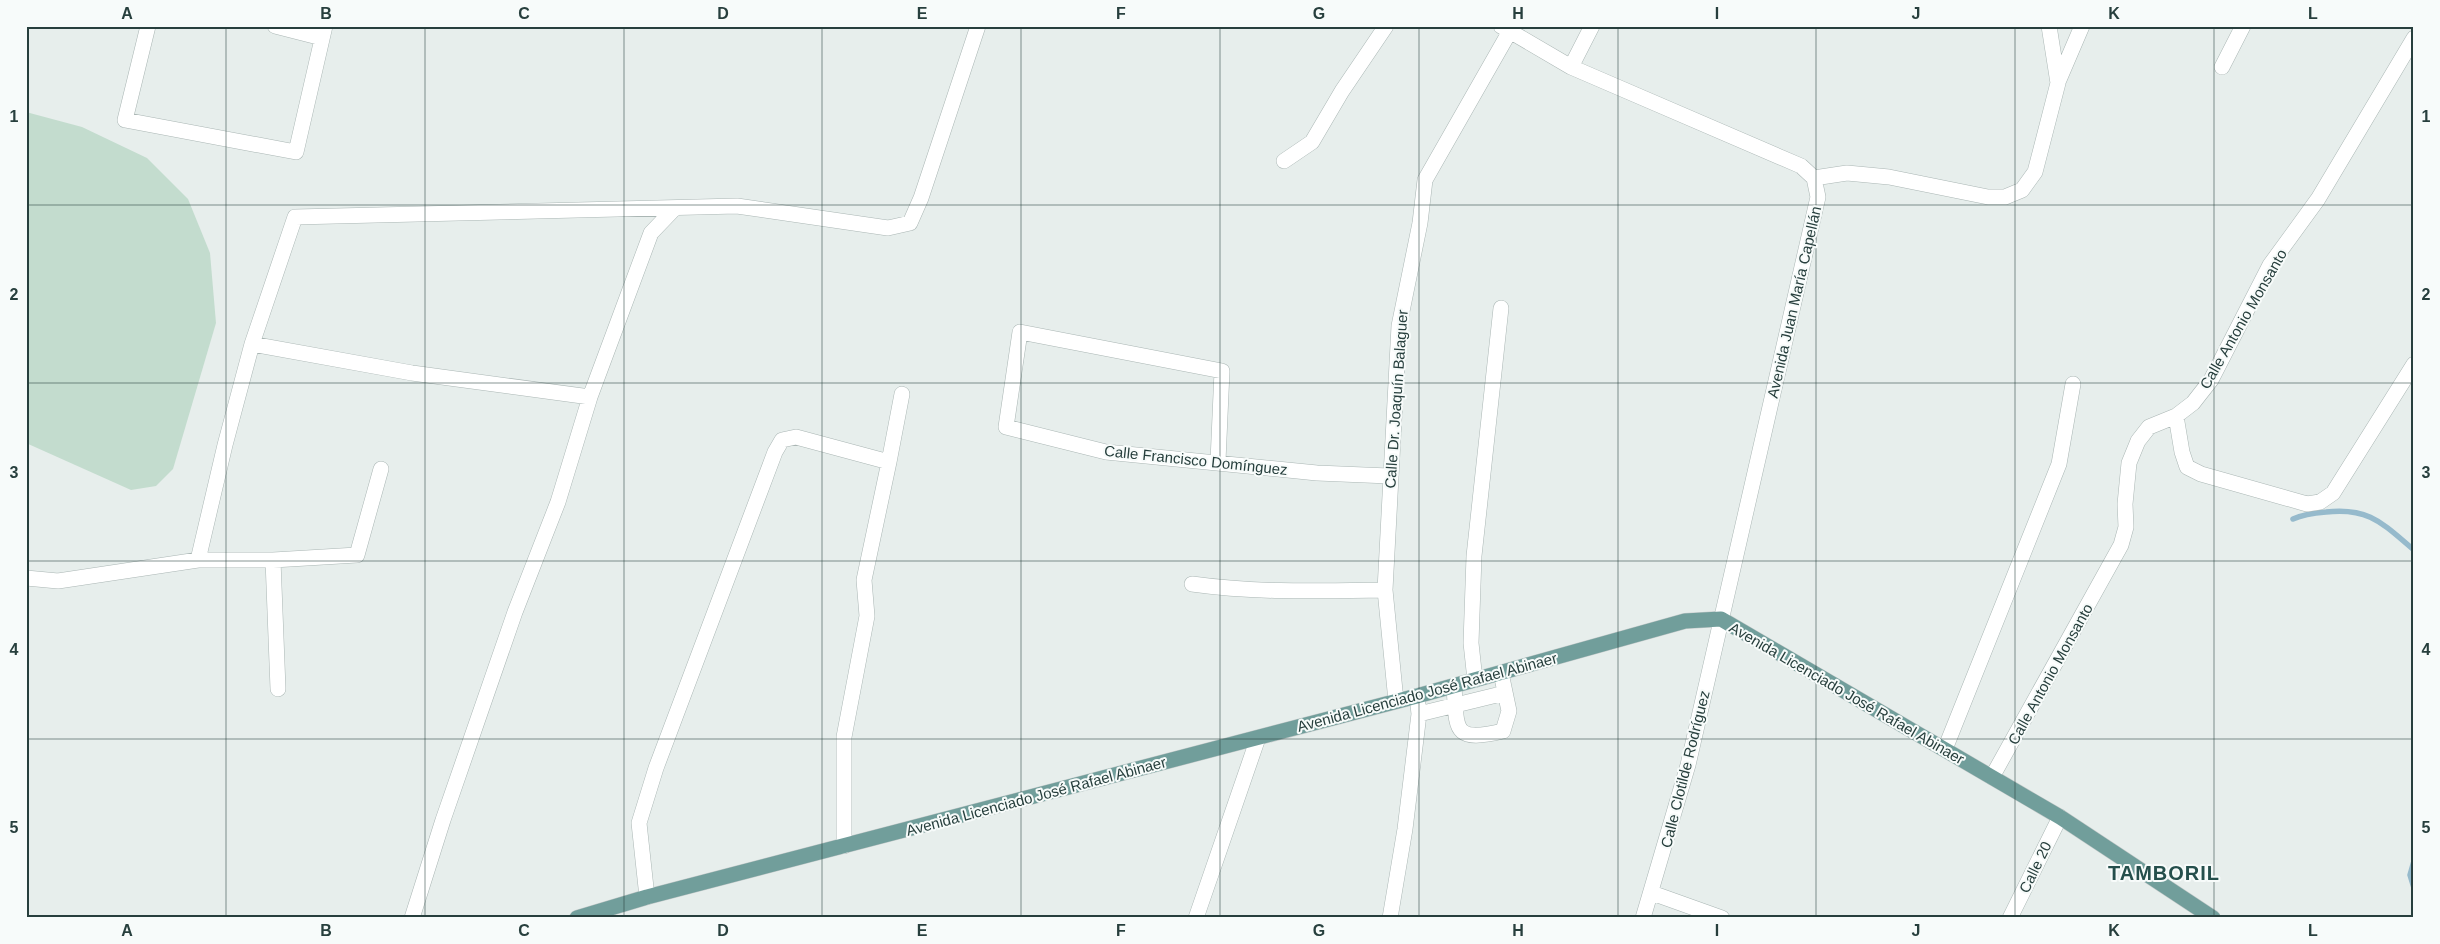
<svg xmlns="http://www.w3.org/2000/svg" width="2440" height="944" viewBox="0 0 2440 944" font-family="Helvetica,sans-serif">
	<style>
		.green { fill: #c3dcce }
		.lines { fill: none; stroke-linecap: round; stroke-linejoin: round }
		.stream { stroke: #96bacc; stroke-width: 5.5 }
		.minor-casing { stroke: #aab6b4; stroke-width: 16 }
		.major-casing { stroke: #c3c9c9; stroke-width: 16 }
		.minor { stroke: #fff; stroke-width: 15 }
		.major { stroke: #719e9b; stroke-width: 15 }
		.grid { fill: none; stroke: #273f3d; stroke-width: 1; stroke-opacity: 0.55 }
		.labels { text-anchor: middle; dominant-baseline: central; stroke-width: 4; stroke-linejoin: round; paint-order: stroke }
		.street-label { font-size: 15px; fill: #273f3d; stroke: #f7fbfa }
		.district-label { font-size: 20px; font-weight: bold; letter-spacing: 1px; fill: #254f4c; stroke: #f7fbfa }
		.neatline { fill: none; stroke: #273f3d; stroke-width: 2 }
		.grid-label { font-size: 16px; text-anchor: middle; font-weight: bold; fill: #273f3d }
	</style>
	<rect width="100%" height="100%" fill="#e7eeec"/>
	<path class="green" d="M26,112L82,127L147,158L188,199L210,253L216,323L173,469L156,486L131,490L26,443Z"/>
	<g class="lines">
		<path class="stream" d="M2293,519C2304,514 2314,513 2326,512C2369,507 2383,524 2414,550
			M2414,861L2410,875L2414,888"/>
		<defs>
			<path id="minor" d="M148,26L125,120L296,152L325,26
				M275,26L322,38
				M1501,26L1571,67L1801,166L1814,178L1818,197L1688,765L1643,918
				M1571,67L1592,26
				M2222,67L2243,26
				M2058,82L2082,26
				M1284,161L1312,142L1342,91L1386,26
				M1814,178L1847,173L1889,177L1988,197H2005L2022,190L2035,172L2058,83L2049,26
				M252,344L412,373L590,397
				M2176,416L2182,452L2187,467L2201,474L2307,504L2320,502L2333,493L2414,364
				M1218,461L1222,371L1020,332L1006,427L1106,452L1317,473L1389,476
				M198,560L225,445L252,344L295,217L737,206L888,228L910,223L921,198L978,26
				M273,560L357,555L381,469
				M26,578L58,581L198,560H273L278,689
				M1192,584C1256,593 1320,591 1385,590
				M1475,680L1471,643L1474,556L1501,308
				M1454,686C1457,730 1452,743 1503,731L1509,711L1501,673
				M1396,701L1385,590L1399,326L1420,223L1425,180L1510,31
				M1419,714L1505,693
				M1945,749L2059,464L2073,384
				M1992,777L2121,545L2126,527L2125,504L2129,463L2138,441L2149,427L2176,416L2193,403L2211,380L2270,265L2318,199L2414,38
				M844,846V737L867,616L864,580L889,462
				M1652,893L1722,918
				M647,897L639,823L656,768L775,452L782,440L796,437L889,462L902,394
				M412,918L443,820L515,612L558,502L590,397L651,233L674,209
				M1196,918L1258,738
				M1390,918L1405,829L1419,714L1417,696
				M2010,918L2060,817"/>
			<path id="major" d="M577,918L647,897L1417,696L1685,621L1721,619L2060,817L2213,918"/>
		</defs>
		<use href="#minor" class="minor-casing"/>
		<use href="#major" class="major-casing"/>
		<use href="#minor" class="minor"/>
		<use href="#major" class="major"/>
	</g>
	<path class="grid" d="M226,26V918M425,26V918M624,26V918M822,26V918M1021,26V918M1220,26V918M1419,26V918M1618,26V918M1816,26V918M2015,26V918M2214,26V918M26,205H2414M26,383H2414M26,561H2414M26,739H2414"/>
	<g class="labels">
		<g class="street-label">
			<text transform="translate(1794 302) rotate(-77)">Avenida Juan María Capellán</text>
			<text transform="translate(2243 319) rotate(-60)">Calle Antonio Monsanto</text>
			<text transform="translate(1396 399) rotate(-86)">Calle Dr. Joaquín Balaguer</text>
			<text transform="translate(1196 460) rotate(6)">Calle Francisco Domínguez</text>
			<text transform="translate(2050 674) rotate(-61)">Calle Antonio Monsanto</text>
			<text transform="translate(1427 692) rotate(-15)">Avenida Licenciado José Rafael Abinaer</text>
			<text transform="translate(1847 693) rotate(30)">Avenida Licenciado José Rafael Abinaer</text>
			<text transform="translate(1685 769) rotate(-76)">Calle Clotilde Rodríguez</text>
			<text transform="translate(1036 796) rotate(-15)">Avenida Licenciado José Rafael Abinaer</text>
			<text transform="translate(2035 867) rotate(-64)">Calle 20</text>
		</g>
		<g class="district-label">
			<text x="2164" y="873">TAMBORIL</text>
		</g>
	</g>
	<rect width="2440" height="944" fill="none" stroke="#f7fbfa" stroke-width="55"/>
	<rect x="28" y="28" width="2384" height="888" class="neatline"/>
	<g class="grid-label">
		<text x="127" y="19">A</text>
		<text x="326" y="19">B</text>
		<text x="524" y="19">C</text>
		<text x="723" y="19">D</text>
		<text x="922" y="19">E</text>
		<text x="1121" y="19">F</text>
		<text x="1319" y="19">G</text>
		<text x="1518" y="19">H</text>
		<text x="1717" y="19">I</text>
		<text x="1916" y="19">J</text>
		<text x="2114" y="19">K</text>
		<text x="2313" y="19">L</text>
		<text x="14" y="122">1</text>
		<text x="2426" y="122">1</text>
		<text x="14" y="300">2</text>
		<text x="2426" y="300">2</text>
		<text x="14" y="478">3</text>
		<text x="2426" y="478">3</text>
		<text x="14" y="655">4</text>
		<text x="2426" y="655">4</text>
		<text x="14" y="833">5</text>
		<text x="2426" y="833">5</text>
		<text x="127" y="936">A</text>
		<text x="326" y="936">B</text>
		<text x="524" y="936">C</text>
		<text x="723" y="936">D</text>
		<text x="922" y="936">E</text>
		<text x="1121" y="936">F</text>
		<text x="1319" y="936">G</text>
		<text x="1518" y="936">H</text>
		<text x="1717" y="936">I</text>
		<text x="1916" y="936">J</text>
		<text x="2114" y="936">K</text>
		<text x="2313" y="936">L</text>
	</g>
</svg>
